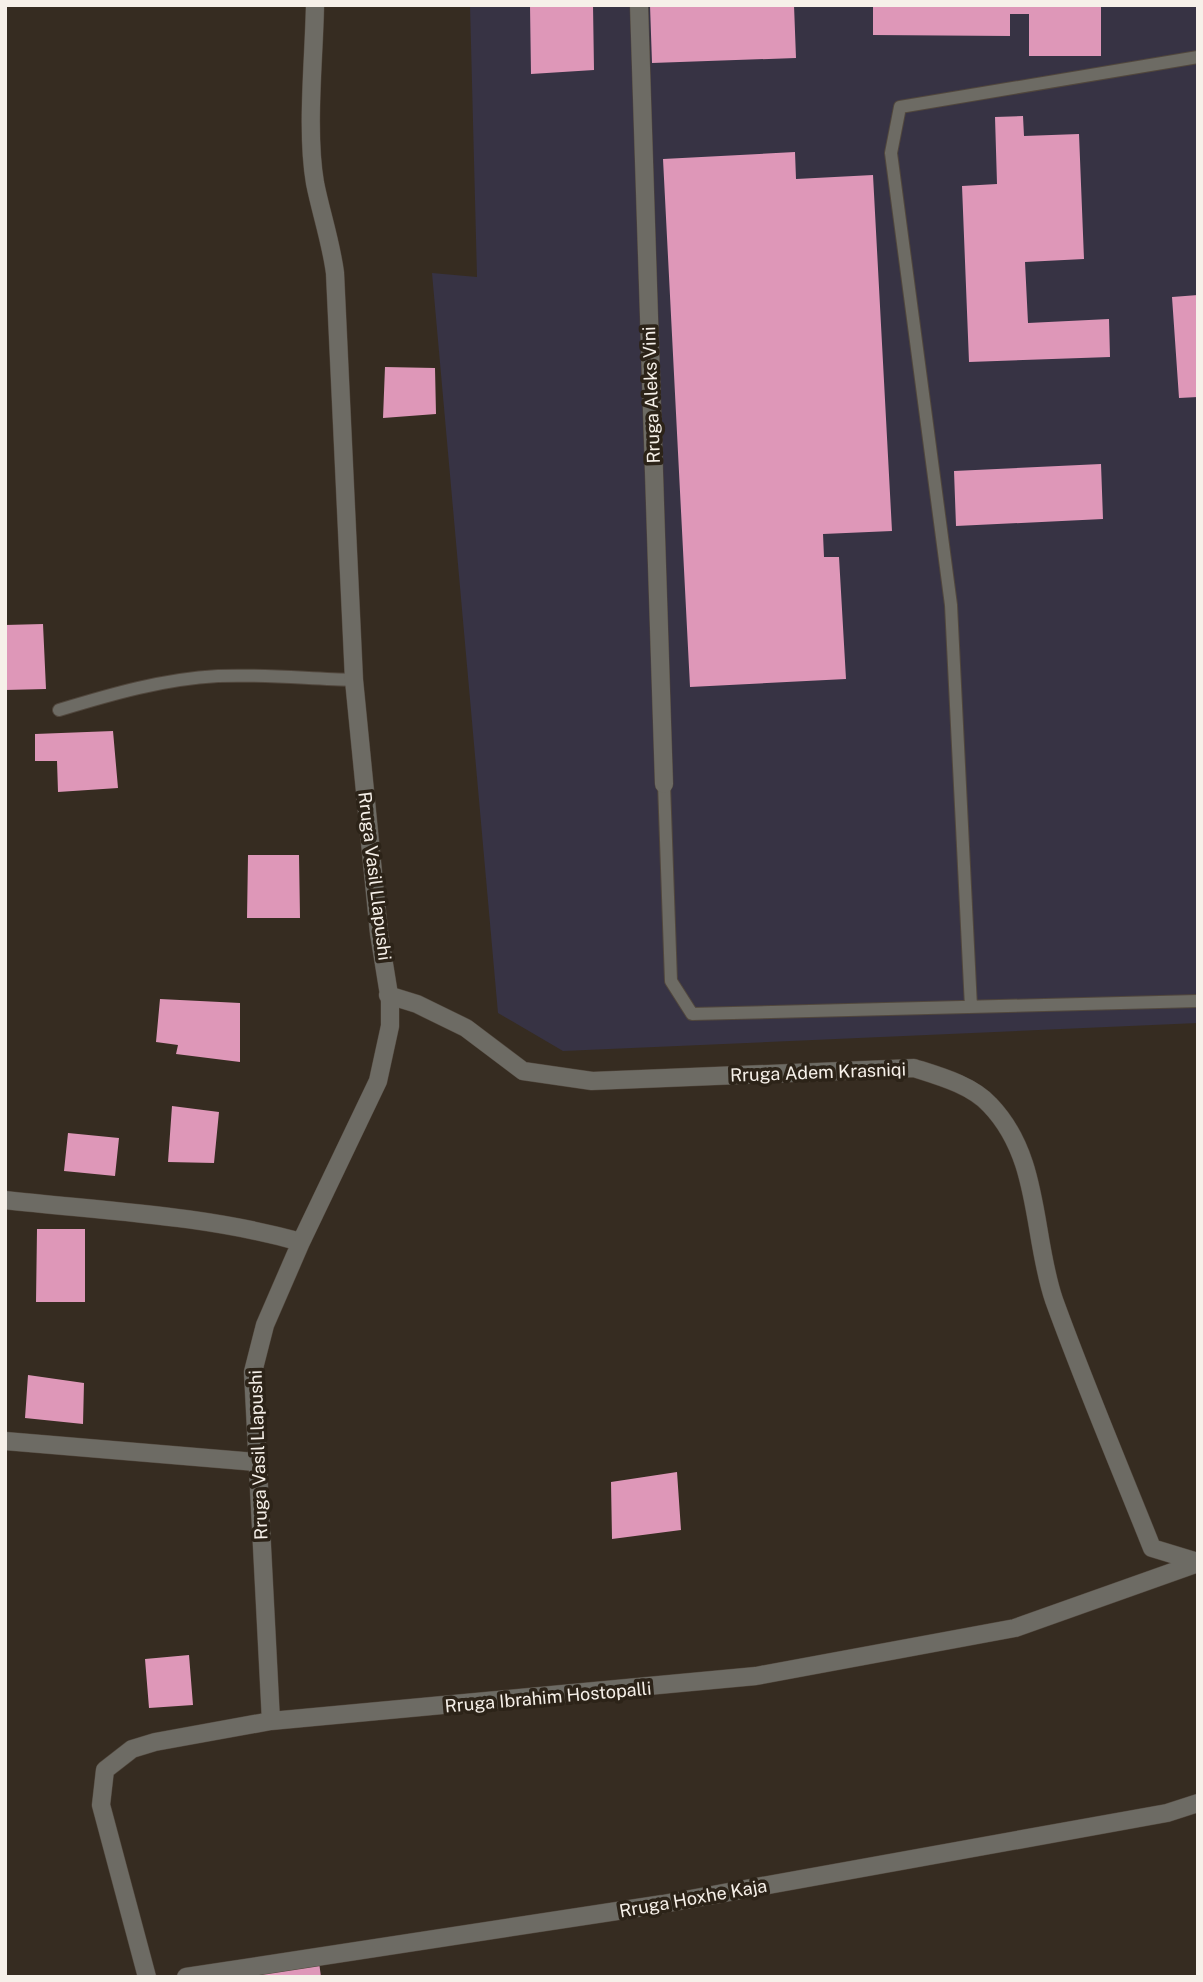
<svg xmlns="http://www.w3.org/2000/svg" width="1203" height="1982" viewBox="0 0 1203 1982" font-family="'Public Sans',sans-serif">
	<style>
		.industrial { fill: #373344 }
		.building { fill: #de97b8 }
		.lines { fill: none; stroke-linecap: round; stroke-linejoin: round }
		.lane-casing { stroke: #51473d; stroke-width: 14 }
		.street-casing { stroke: #51473d; stroke-width: 19 }
		.lane { stroke: #6d6b64; stroke-width: 12 }
		.street { stroke: #6d6b64; stroke-width: 18 }
		.labels { text-anchor: middle; dominant-baseline: central; stroke-width: 7; stroke-linejoin: round; paint-order: stroke }
		.street-label { font-size: 18px; fill: #f6f0e9; stroke: #2c2318 }
	</style>
	<rect width="100%" height="100%" fill="#362c21"/>
	<path class="industrial" d="M470,5H1198V1023L563,1051L498,1013L432,273L477,277Z"/>
	<path class="building" d="M530,5H593L594,70L531,74Z
		M650,5H794L796,58L652,63Z
		M873,5H1101V56H1029V14H1010V36L873,35Z
		M1023,116L1024,136L1079,134L1084,259L1025,262L1028,323L1109,319L1110,357L969,362L962,186L997,184L995,117Z
		M795,152L796,179L873,175L892,531L823,534L824,557H839L846,679L690,687L663,159Z
		M1198,295V397L1179,398L1172,297Z
		M385,367L435,368L436,414L383,418Z
		M1101,464L1103,519L956,526L954,471Z
		M43,624L46,689L5,690V625Z
		M113,731L118,788L58,792L57,761H35V734Z
		M248,855H299L300,918H247Z
		M160,999L240,1003V1062L176,1054L178,1045L156,1042Z
		M172,1106L219,1112L214,1163L168,1162Z
		M68,1133L119,1138L115,1176L64,1171Z
		M37,1229H85V1302H36Z
		M28,1375L84,1383L83,1424L25,1418Z
		M677,1472L681,1530L612,1539L611,1482Z
		M189,1655L193,1705L149,1708L145,1659Z
		M319,1962L321,1977H261V1974Z"/>
	<g class="lines">
		<defs>
			<path id="lane" d="M59,710C112,694 163,679 218,676C263,674 309,679 354,680
				M664,784L671,981L692,1014L1198,1001
				M971,1007L951,605L891,153L900,107L1198,57"/>
			<path id="street" d="M639,5L664,784
				M388,995L417,1004L466,1028L523,1071L592,1081L914,1068C939,1076 972,1085 990,1105C1041,1158 1032,1236 1054,1300C1084,1383 1119,1465 1152,1548L1198,1562
				M5,1200C104,1211 205,1215 301,1242
				M5,1441L256,1462
				M271,1721L253,1372L265,1325L301,1242L378,1081L390,1026V1001L379,933L354,680L335,273C331,242 321,213 315,183C306,130 314,60 315,5
				M147,1977L101,1805L105,1770L132,1749L155,1742L271,1721L756,1676L1015,1628L1198,1563
				M186,1977L663,1904L1167,1813L1198,1803"/>
		</defs>
		<use href="#lane" class="lane-casing"/>
		<use href="#street" class="street-casing"/>
		<use href="#lane" class="lane"/>
		<use href="#street" class="street"/>
	</g>
	<g class="labels">
		<g class="street-label">
			<text transform="translate(651 395) rotate(-92)">Rruga Aleks Vini</text>
			<text transform="translate(375 876) rotate(83)">Rruga Vasil Llapushi</text>
			<text transform="translate(818 1072) rotate(-2)">Rruga Adem Krasniqi</text>
			<text transform="translate(258 1455) rotate(-92)">Rruga Vasil Llapushi</text>
			<text transform="translate(548 1697) rotate(-5)">Rruga Ibrahim Hostopalli</text>
			<text transform="translate(693 1898) rotate(-10)">Rruga Hoxhe Kaja</text>
		</g>
	</g>
	<rect width="1203" height="1982" fill="none" stroke="#f6f0e9" stroke-width="14"/>
</svg>
